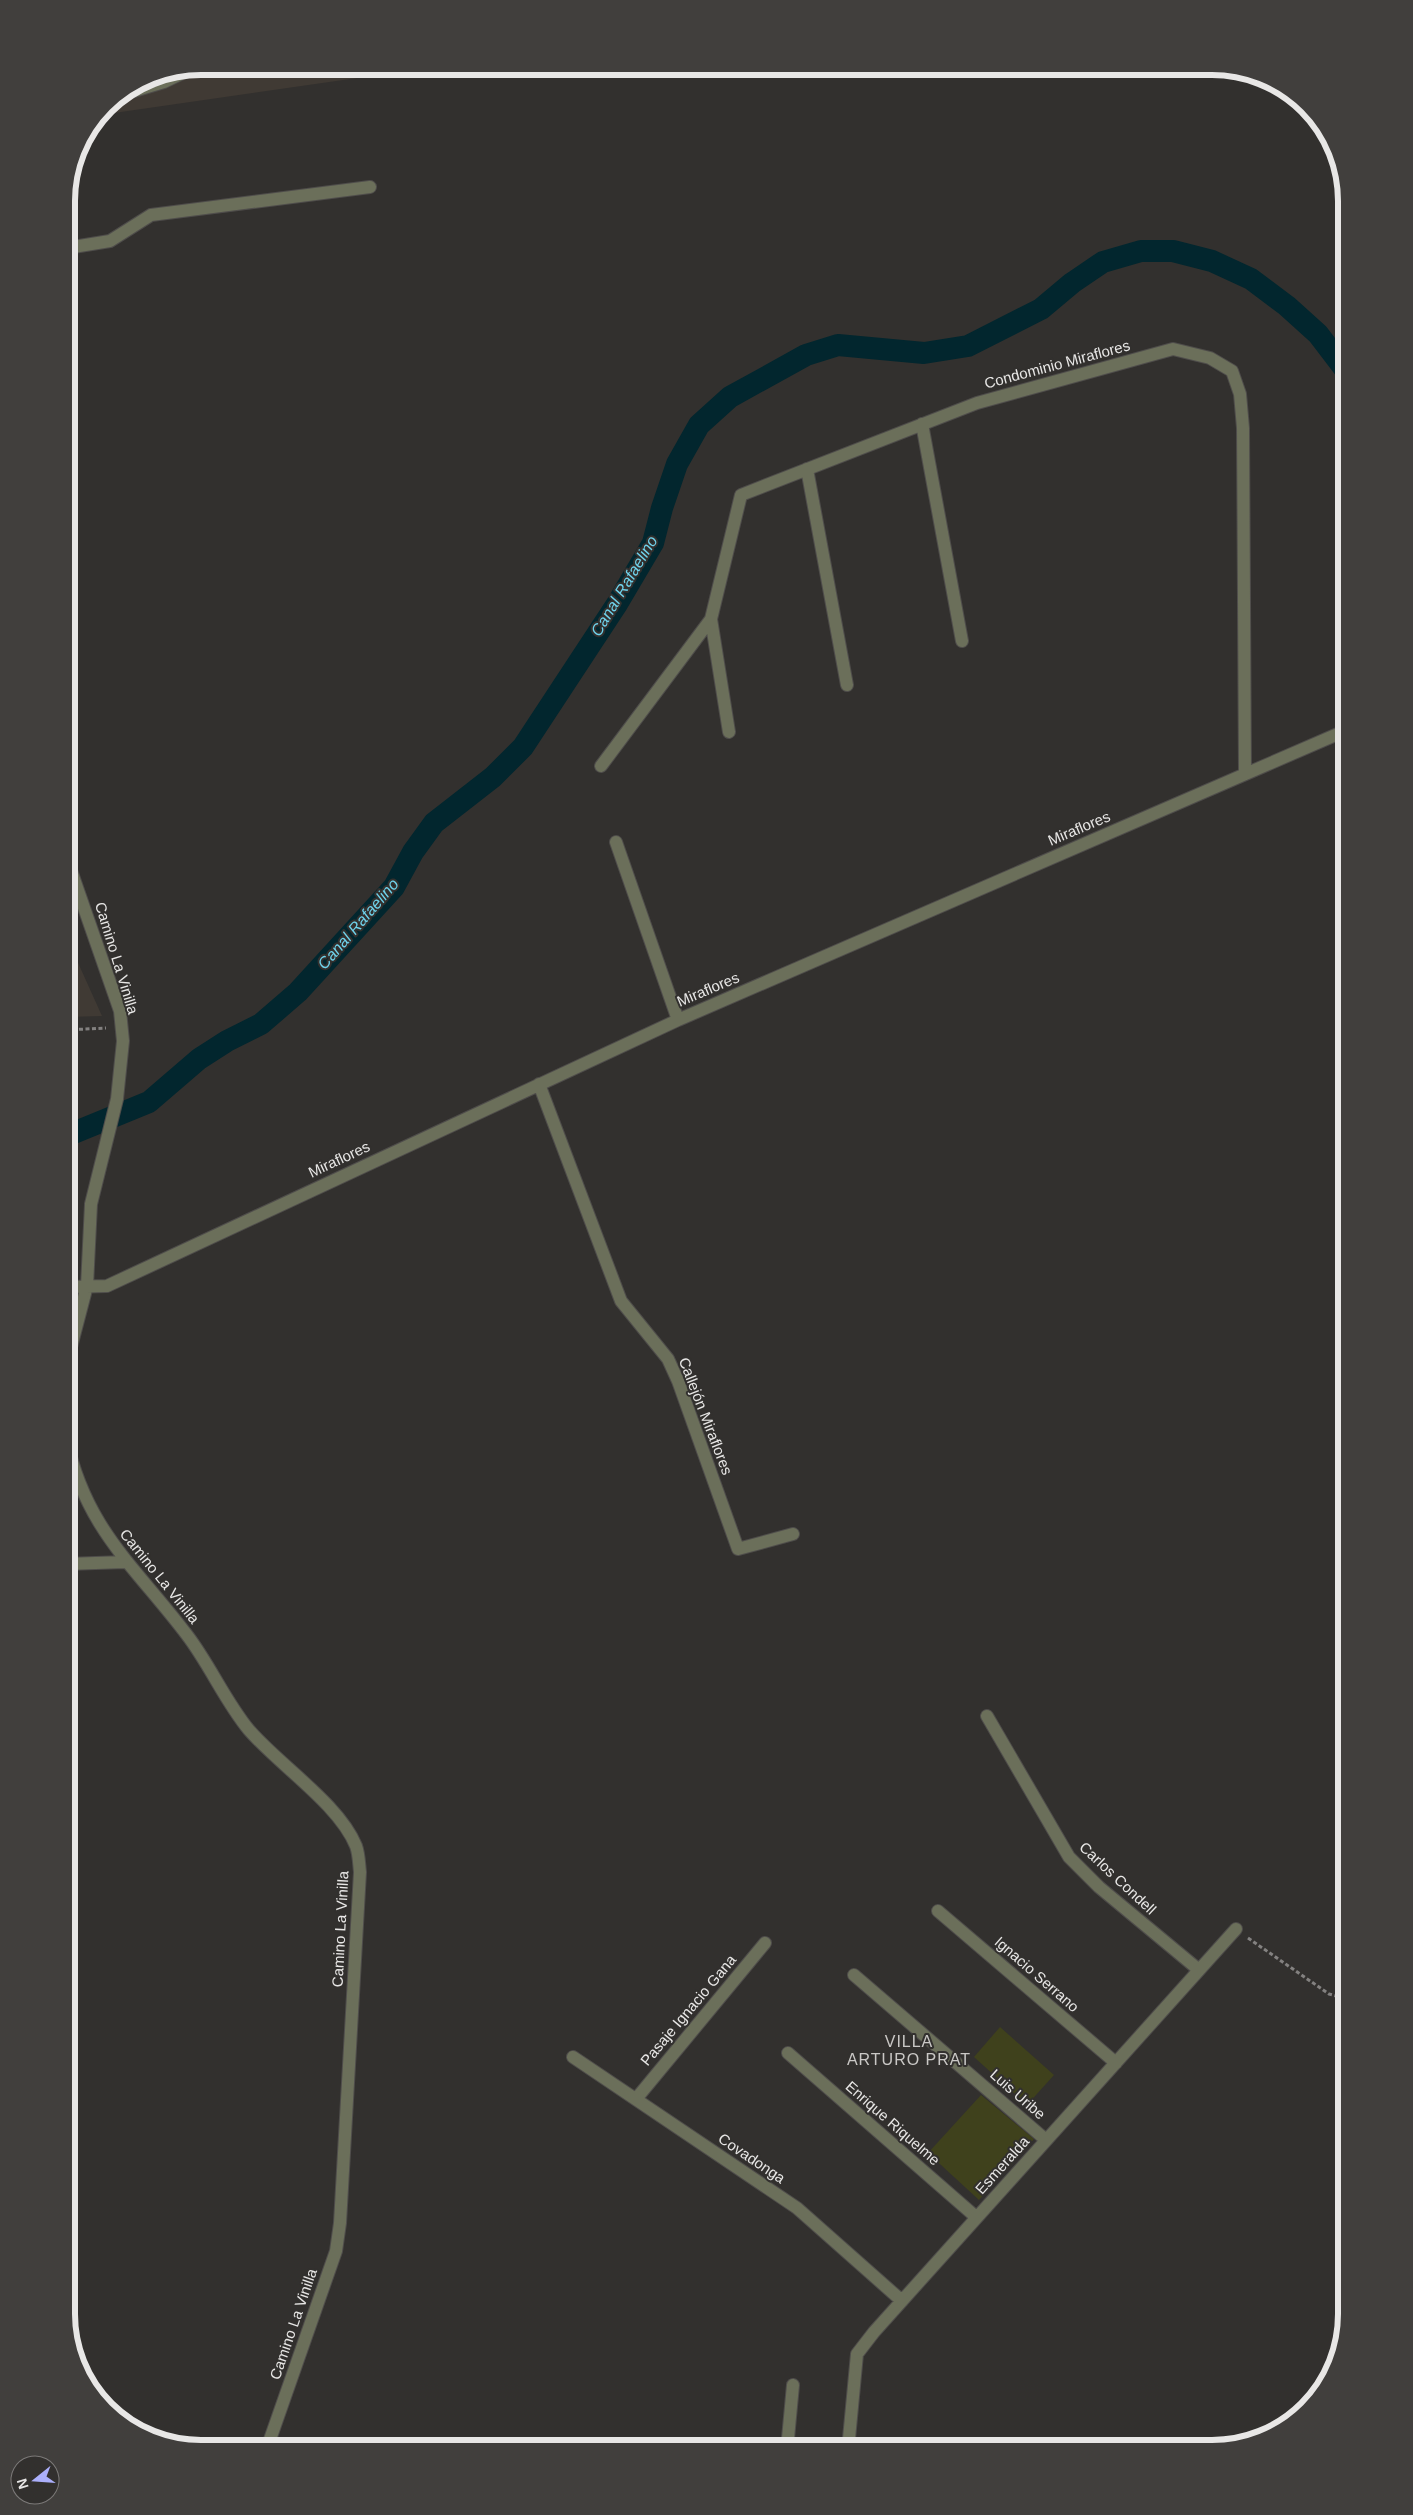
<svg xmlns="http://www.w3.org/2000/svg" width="1413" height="2515" viewBox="0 0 1413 2515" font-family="Arial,sans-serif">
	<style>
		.built { fill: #403a34 }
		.green { fill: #3f411c }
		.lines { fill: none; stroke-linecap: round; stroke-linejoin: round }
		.canal { stroke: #02262e; stroke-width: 22 }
		.minor-casing { stroke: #4f4d4b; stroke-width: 14 }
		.path { stroke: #838180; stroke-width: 3; stroke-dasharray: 4 2.5; stroke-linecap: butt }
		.minor { stroke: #6b6f5a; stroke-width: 12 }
		.labels { text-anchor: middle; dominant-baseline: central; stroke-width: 4; stroke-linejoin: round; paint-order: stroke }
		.street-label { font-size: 15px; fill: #e8e7e6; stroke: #32302e }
		.water-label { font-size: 16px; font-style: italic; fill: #6fd3ec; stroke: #32302e }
		.neighbourhood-label { font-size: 16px; letter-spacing: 1px; fill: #cac8c6; stroke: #32302e }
		.rim { fill: none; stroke: #e8e7e6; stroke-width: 6 }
	</style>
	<rect width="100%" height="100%" fill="#32302e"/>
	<path class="built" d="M201,66H441L100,115L106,106L150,76Z
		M66,936L102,1016L66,1017Z"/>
	<path class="green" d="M1000,2027L1054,2075L1027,2105L974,2057Z
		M981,2095L1034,2139L979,2200L928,2153Z"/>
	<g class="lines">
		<path class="canal" d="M66,1136L149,1102L199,1059L227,1041L261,1024L298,992L394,887L413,852L434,823L493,777L523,747L617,604L653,543L662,508L677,464L699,425L730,397L806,355L838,345L924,353L968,346L1041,309L1072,283L1103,262L1141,251H1173L1212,261L1251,279L1287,306L1318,334L1347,372"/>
		<defs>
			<path id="minor" d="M124,94L164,82L193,68
				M67,248L110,241L151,215L370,187
				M922,424L962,641
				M807,469L847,685
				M729,732L711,619L741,495L977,403L1173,349L1210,358L1232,371L1240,394L1243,428L1245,774
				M601,766L711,619
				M616,842L678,1020
				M539,1084L621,1301L668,1359L678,1381L738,1549L793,1534
				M66,1287L107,1286L678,1020L1347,730
				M66,1366L87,1286L91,1204L117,1099L123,1041L120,1011L66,856
				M66,1438C86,1530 134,1565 187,1635C210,1665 225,1701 249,1730C279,1765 339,1804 356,1846C359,1854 359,1864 360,1872L340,2223L336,2251L267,2448
				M66,1564L125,1562
				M987,1716L1069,1857L1099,1887L1199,1970
				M938,1911L1116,2063
				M854,1975L1046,2140
				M788,2053L976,2217
				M573,2057L797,2208L902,2301
				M636,2099L765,1943
				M787,2449L793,2385
				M848,2449L857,2354L874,2332L1236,1929"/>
		</defs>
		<use href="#minor" class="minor-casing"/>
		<path class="path" d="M66,1030L106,1028
			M1248,1938L1329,1994L1347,1999"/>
		<use href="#minor" class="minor"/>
	</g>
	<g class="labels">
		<g class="street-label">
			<text transform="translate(1057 364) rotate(-15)">Condominio Miraflores</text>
			<text transform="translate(1079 828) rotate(-23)">Miraflores</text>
			<text transform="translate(117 958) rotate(73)">Camino La Vinilla</text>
			<text transform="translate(708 989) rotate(-23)">Miraflores</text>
			<text transform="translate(339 1159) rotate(-25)">Miraflores</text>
			<text transform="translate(706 1416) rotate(69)">Callejón Miraflores</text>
			<text transform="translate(160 1576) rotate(51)">Camino La Vinilla</text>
			<text transform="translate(1118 1878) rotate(43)">Carlos Condell</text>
			<text transform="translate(340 1929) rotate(-87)">Camino La Vinilla</text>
			<text transform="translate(1037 1974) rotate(41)">Ignacio Serrano</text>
			<text transform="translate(688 2010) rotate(-50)">Pasaje Ignacio Gana</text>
			<text transform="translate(1018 2094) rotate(41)">Luis Uribe</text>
			<text transform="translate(893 2123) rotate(41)">Enrique Riquelme</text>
			<text transform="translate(752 2158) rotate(34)">Covadonga</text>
			<text transform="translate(1002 2165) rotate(-48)">Esmeralda</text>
			<text transform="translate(293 2324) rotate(-71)">Camino La Vinilla</text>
		</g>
		<g class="water-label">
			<text transform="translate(624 586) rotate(-59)">Canal Rafaelino</text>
			<text transform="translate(358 924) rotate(-49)">Canal Rafaelino</text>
		</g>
		<g class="neighbourhood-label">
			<text x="909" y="2041">VILLA<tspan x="909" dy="18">ARTURO PRAT</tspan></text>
		</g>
	</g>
	<path d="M0 0H1413V2515H0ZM201 75H1212A126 126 0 0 1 1338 201V2314A126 126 0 0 1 1212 2440H201A126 126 0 0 1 75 2314V201A126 126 0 0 1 201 75Z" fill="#413f3d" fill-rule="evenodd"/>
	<path class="rim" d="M201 75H1212A126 126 0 0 1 1338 201V2314A126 126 0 0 1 1212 2440H201A126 126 0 0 1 75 2314V201A126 126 0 0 1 201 75Z"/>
	<g transform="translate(35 2480) rotate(253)"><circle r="24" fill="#32302e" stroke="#7b7978"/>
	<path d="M0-4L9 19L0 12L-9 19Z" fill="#abaffb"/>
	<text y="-8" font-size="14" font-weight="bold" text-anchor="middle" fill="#e8e7e6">N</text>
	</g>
</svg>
